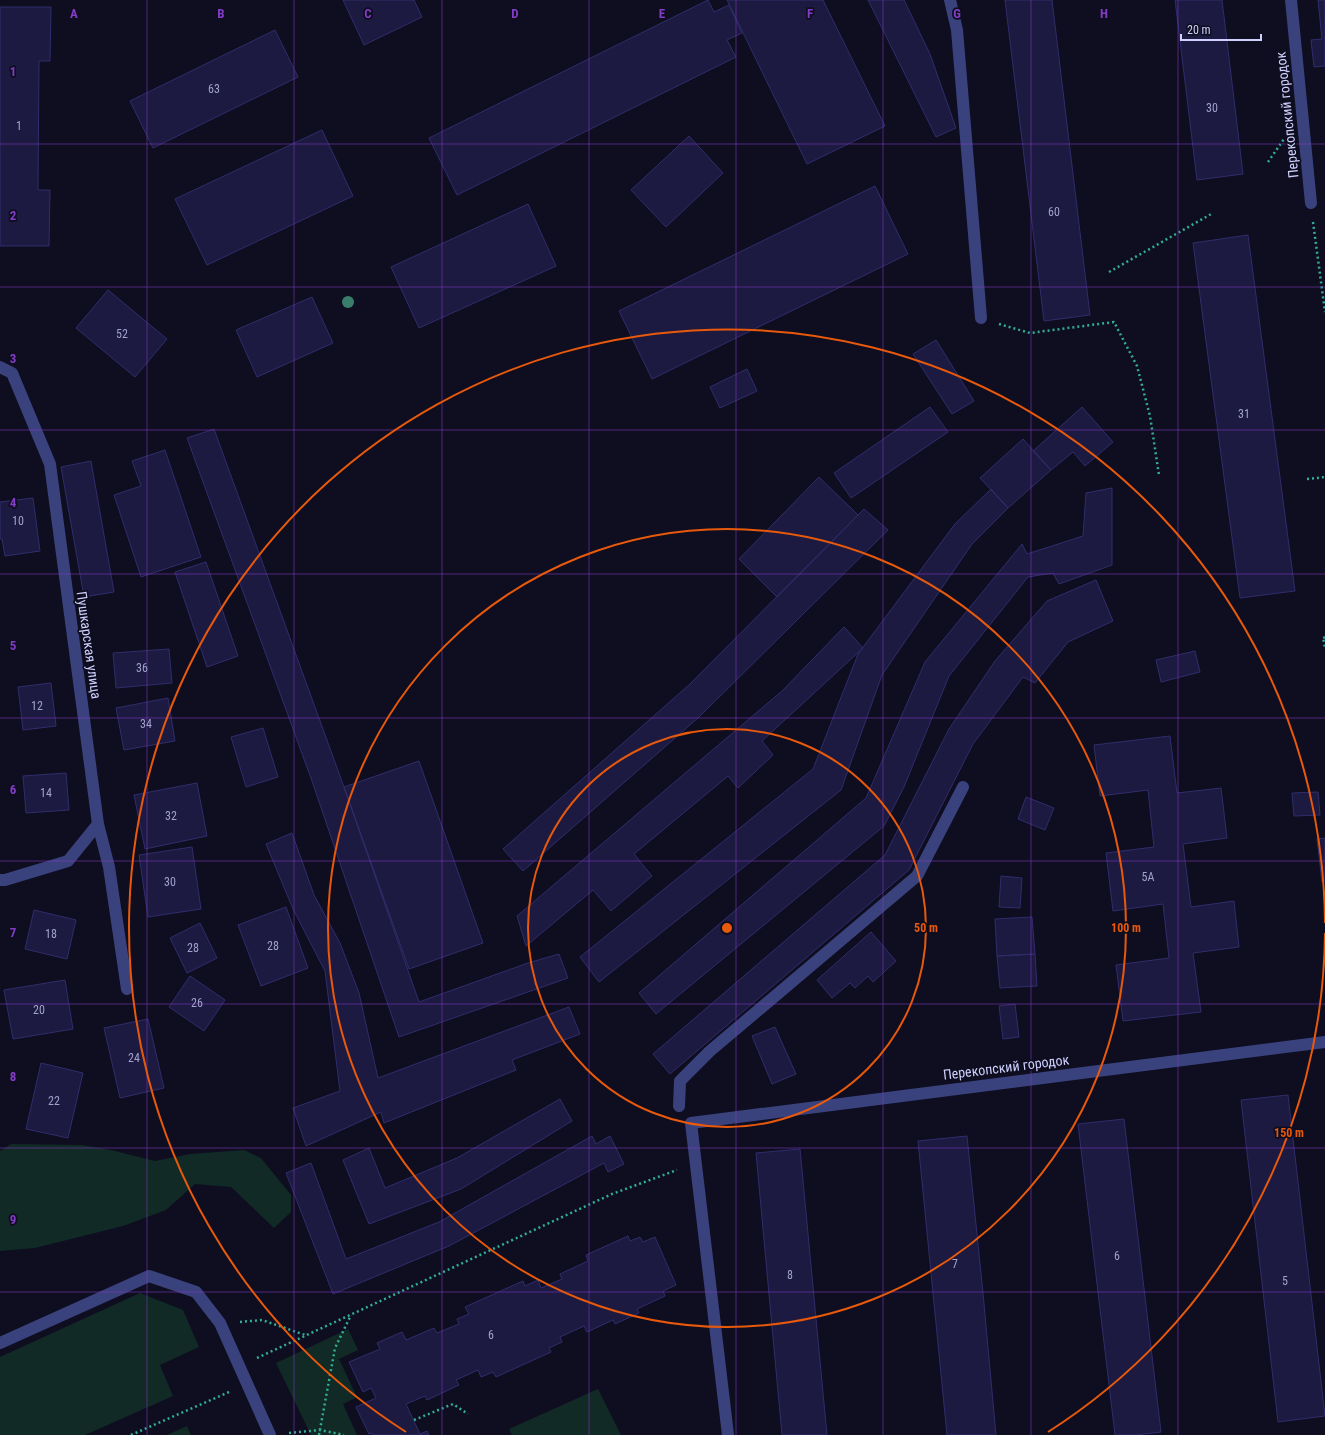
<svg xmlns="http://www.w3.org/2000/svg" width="1325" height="1435" viewBox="0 0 1325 1435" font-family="'Roboto Condensed',sans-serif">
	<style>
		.green { fill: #112a25 }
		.building { fill: #1c1a41; stroke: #302d6c }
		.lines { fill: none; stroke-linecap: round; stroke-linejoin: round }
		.path { stroke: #32ae94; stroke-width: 2.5; stroke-dasharray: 2 3; stroke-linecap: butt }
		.minor { stroke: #3a427e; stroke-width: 12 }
		.tree { fill: #397e6b }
		.grid { fill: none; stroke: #833cc5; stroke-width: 1; stroke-opacity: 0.55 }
		.ring { fill: none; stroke: #e8590c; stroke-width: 2 }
		.labels { text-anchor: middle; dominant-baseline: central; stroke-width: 3.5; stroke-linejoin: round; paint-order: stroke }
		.number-label { font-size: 12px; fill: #a2a2ce }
		.street-label { font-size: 14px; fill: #cfd0fd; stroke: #0e0e20 }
		.grid-label { font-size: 13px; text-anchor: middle; font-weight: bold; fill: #833cc5; stroke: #0e0e20; stroke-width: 3.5; stroke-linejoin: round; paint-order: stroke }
		.centre { fill: #e8590c; stroke: #0e0e20; stroke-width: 2 }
		.ring-label { font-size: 12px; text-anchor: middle; font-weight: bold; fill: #e8590c; stroke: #0e0e20; stroke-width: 3.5; stroke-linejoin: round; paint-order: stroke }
	</style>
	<rect width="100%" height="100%" fill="#0e0e20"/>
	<path class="green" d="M11,1144L82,1145L111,1150L155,1161L190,1154L244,1150L261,1158L291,1195V1212L274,1228L231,1187L195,1184L166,1210L123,1226L35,1248L0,1251V1151Z
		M140,1293L183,1310L199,1347L160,1365L173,1396L85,1435H0V1357Z
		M348,1329L358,1350L339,1359L357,1397L343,1404L357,1435H311L276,1363Z
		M598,1389L621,1435H512L509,1429Z
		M187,1426L191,1435H167Z"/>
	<path class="building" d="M343,0H414L422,17L364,45Z
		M708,0L714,12L729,5L742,33L727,40L736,57L457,195L429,138Z
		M727,0H823L885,126L807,164Z
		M868,0H904L930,54L956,128L936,137Z
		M1005,0H1052L1090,315L1044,321Z
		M1175,0H1222L1243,174L1197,180Z
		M1318,0H1325V66L1314,67L1311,40L1322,39Z
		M0,7H51L50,61H39L38,190H50L49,246H0Z
		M275,30L298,77L153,148L130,101Z
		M322,130L353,196L207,265L175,199Z
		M689,136L723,173L666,227L631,190Z
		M875,186L908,254L652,379L619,311Z
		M528,204L556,266L419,328L391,267Z
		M1248,235L1295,591L1240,598L1193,243Z
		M108,290L167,339L135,377L76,328Z
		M312,297L333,343L257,377L236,330Z
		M936,340L974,401L952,414L913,354Z
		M747,369L757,391L720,408L710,387Z
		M930,407L948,432L851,498L834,473Z
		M1082,407L1113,442L1085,466L1073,452L1051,470L1033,451Z
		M214,429L344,787L419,1002L528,963L559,954L568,978L399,1037L312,781L187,438Z
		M1023,439L1051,470L1008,508L980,478Z
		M165,450L201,557L141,577L114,495L141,486L132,461Z
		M91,461L114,592L84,597L61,467Z
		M819,477L858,515L777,597L739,559Z
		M1112,488V565L1059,584L1053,573L1028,577L949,676L904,787L884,826L656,1014L639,993L866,798L925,662L1022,544L1027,554L1083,536L1086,493Z
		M991,489L1008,508L972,544L882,675L841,790L599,982L580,957L813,769L858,654L955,524Z
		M33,498L40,551L5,556L2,539H0V502Z
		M864,509L888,530L699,717L523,871L503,849L690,684Z
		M206,562L238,656L207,667L175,572Z
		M1096,580L1113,621L1068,642L1035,683L1023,677L973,744L909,870L670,1074L653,1054L885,855L949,729L995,661L1047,601Z
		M844,627L863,648L762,741L773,755L738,788L728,776L634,854L652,876L611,911L593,890L526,946L517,916L782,691Z
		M169,649L172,683L116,688L113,653Z
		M1195,651L1200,672L1161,682L1156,660Z
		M51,683L56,726L23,730L18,687Z
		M168,698L175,741L124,750L116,708Z
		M263,728L278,777L246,787L231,737Z
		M1170,736L1177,793L1221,788L1227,838L1183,844L1191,907L1234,901L1239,947L1193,953L1201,1012L1123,1021L1116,965L1169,958L1163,904L1113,911L1106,853L1154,847L1148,790L1100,796L1094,745Z
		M419,761L483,943L409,969L344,787Z
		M66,773L69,810L26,813L23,776Z
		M197,783L207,836L145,849L134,795Z
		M1318,792L1320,815L1294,816L1292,793Z
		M1026,797L1054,808L1045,830L1018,819Z
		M292,833L314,895L340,943L359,993L378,1078L569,1007L580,1034L512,1060L516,1070L384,1123L381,1112L306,1146L293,1108L340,1091L325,971L293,909L266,844Z
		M1325,838V881L1322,882L1317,839Z
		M192,847L201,909L148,917L139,855Z
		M1001,876L1022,878L1020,908L999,907Z
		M286,907L308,968L261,986L238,925Z
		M34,910L76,920L67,959L25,949Z
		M1032,917L1035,954L997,956L995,919Z
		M200,923L217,958L187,973L170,938Z
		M871,932L896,961L873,982L868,976L855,988L850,983L832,998L817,980Z
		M1035,954L1037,986L1000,988L997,956Z
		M190,976L225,1000L204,1031L169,1007Z
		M65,980L73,1029L13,1039L4,990Z
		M1015,1004L1019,1037L1003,1039L999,1006Z
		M148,1019L164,1088L120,1098L104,1028Z
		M775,1027L796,1074L772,1084L752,1036Z
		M41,1063L83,1073L68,1138L26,1129Z
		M1288,1095L1325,1416L1278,1422L1241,1100Z
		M560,1099L572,1121L461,1189L369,1224L343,1160L369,1148L385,1188L457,1158Z
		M1124,1119L1161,1432L1136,1435H1115L1078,1124Z
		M592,1136L596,1144L610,1136L624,1164L608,1172L604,1163L449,1246L333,1294L286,1173L311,1163L346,1259L439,1222Z
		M967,1136L983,1293L996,1435H947L918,1141Z
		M800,1149L827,1435H782L756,1153Z
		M628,1236L630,1241L640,1237L643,1242L655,1237L676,1285L663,1291L665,1296L637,1309L639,1313L615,1324L613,1320L587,1332L584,1326L560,1337L562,1342L549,1348L551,1352L496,1377L493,1372L481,1377L478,1370L456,1380L459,1385L427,1400L425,1396L406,1404L420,1434L427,1431L429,1435H373L372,1433L369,1434L356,1407L376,1398L371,1388L363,1392L349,1362L380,1349L377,1343L402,1332L406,1340L434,1328L437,1333L459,1324L457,1319L469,1314L465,1307L523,1281L525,1286L538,1280L541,1288L562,1279L560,1274L588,1261L586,1255Z"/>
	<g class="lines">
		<path class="path" d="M1268,162L1284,139
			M1313,222L1325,312
			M1109,272L1213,213
			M999,324L1030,333L1114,322L1137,366L1150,416L1159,475
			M1307,479L1325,477
			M1325,638L1323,637L1325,648
			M240,1322L262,1320L305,1335
			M257,1358L612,1194L677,1170
			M414,1420L453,1404L468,1414
			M289,1433L320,1430L344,1435
			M131,1435L229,1392
			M319,1435L335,1348L351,1315"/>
		<path class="minor" d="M950,0L957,30L981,318
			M1291,0L1311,203
			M0,367L12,373L50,464L98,824L68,861L5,880H0
			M98,824L109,867L127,989
			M679,1106L680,1081L710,1051L917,876L963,787
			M0,1343L149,1276L196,1292L220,1323L270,1435
			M728,1435L691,1123L1325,1042"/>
	</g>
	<circle class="tree" cx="348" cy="302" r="6"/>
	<path class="grid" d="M147,0V1435M294,0V1435M442,0V1435M589,0V1435M736,0V1435M883,0V1435M1031,0V1435M1178,0V1435M0,144H1325M0,287H1325M0,430H1325M0,574H1325M0,718H1325M0,861H1325M0,1004H1325M0,1148H1325M0,1292H1325"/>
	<g class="ring">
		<circle cx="727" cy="928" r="199"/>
		<circle cx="727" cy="928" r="399"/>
		<path d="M1325 933A598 598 0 0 1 1048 1432M406 1432A598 598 0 1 1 1325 923"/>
	</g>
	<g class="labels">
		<g class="number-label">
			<text x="214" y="89">63</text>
			<text x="1212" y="108">30</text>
			<text x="19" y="126">1</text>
			<text x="1054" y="212">60</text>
			<text x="122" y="334">52</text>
			<text x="1244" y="414">31</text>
			<text x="18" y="521">10</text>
			<text x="142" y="668">36</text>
			<text x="37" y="706">12</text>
			<text x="146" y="724">34</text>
			<text x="46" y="793">14</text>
			<text x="171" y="816">32</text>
			<text x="1148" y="877">5А</text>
			<text x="170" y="882">30</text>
			<text x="51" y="934">18</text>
			<text x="273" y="946">28</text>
			<text x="193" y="948">28</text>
			<text x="197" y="1003">26</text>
			<text x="39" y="1010">20</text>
			<text x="134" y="1058">24</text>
			<text x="54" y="1101">22</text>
			<text x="1117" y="1256">6</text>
			<text x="955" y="1264">7</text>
			<text x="790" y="1275">8</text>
			<text x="1285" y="1281">5</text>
			<text x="491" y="1335">6</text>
		</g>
		<g class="street-label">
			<text transform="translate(1287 115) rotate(-96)">Перекопский городок</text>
			<text transform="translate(89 645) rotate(82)">Пушкарская улица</text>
			<text transform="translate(1006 1067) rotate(-7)">Перекопский городок</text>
		</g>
	</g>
	<g class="grid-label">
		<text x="74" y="18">A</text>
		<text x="221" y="18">B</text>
		<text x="368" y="18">C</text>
		<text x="515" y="18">D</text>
		<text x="662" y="18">E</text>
		<text x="810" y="18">F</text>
		<text x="957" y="18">G</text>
		<text x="1104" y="18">H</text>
		<text x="13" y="76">1</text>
		<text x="13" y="220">2</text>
		<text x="13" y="363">3</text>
		<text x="13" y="507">4</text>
		<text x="13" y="650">5</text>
		<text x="13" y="794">6</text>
		<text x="13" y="937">7</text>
		<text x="13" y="1081">8</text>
		<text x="13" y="1224">9</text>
	</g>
	<circle cx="727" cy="928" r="6" class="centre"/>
	<g class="ring-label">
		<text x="926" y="932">50 m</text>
		<text x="1126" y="932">100 m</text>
		<text x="1289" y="1137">150 m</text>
	</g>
	<path d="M1181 34v6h80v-6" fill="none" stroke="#cfd0fd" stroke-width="2"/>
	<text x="1187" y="34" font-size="12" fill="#cfd0fd" stroke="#0e0e20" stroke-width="3" paint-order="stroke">20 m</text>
</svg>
